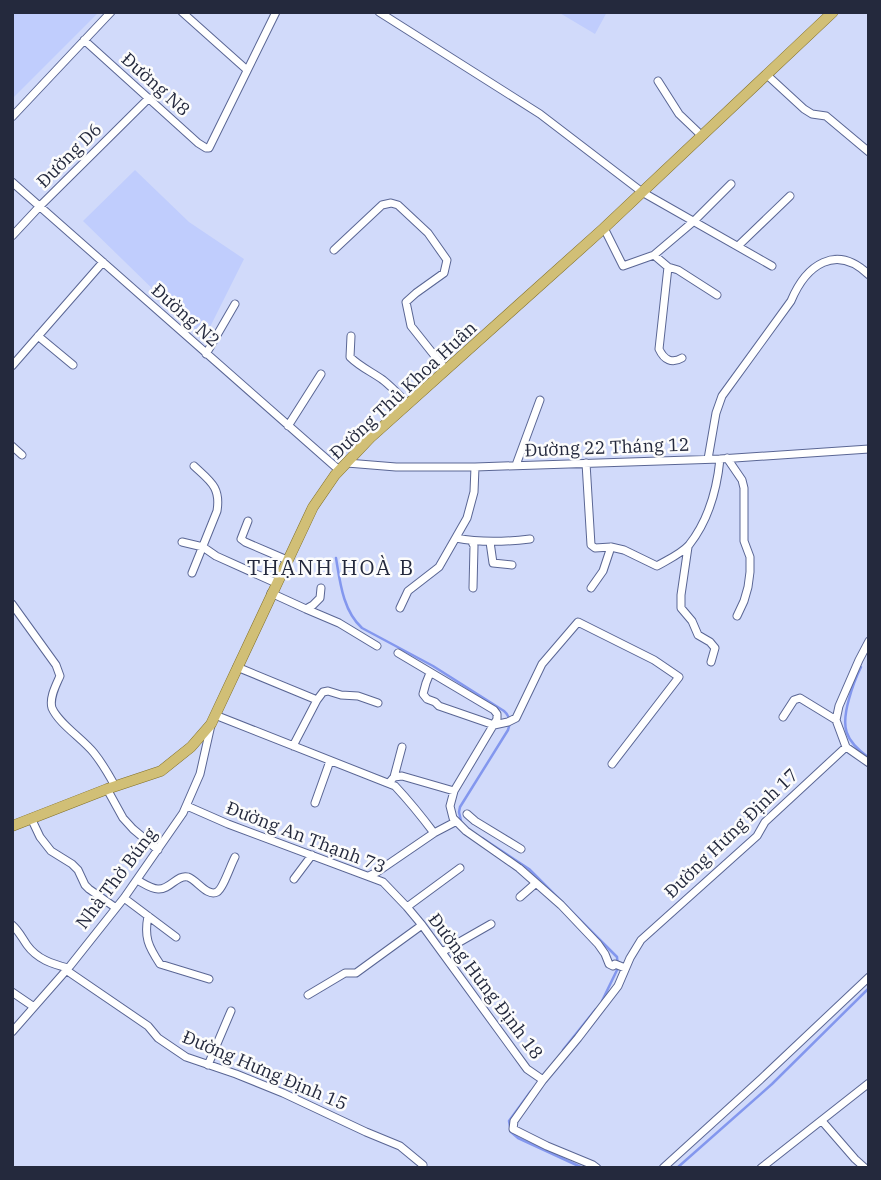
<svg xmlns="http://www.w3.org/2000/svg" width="881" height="1180" viewBox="0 0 881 1180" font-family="'IBM Plex Serif',serif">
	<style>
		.built { fill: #c0cdfd }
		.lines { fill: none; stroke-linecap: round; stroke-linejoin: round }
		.stream { stroke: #8397ee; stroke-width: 2.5 }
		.minor-casing { stroke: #5a6694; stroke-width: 9 }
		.major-casing { stroke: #816f26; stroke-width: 11 }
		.minor { stroke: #fff; stroke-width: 7 }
		.major { stroke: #d1bf76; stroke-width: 10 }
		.labels { text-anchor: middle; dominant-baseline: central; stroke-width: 5; stroke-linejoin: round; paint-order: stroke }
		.street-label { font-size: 18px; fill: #24293d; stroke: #fcfcfc }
		.quarter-label { font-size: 21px; letter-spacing: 2px; fill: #24293d; stroke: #fcfcfc }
	</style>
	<rect width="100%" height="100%" fill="#d1dafa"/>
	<path class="built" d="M12,12H99L12,99Z
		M558,12H607L595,34Z
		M135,170L189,222L244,259L204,339L83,221Z"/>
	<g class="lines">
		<path class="stream" d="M336,558C340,582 343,611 362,628L433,666L504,711C510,716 511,722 508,730L460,807L459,812L461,821
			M861,667C856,677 852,688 849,699C841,727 844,740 869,758
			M482,838L529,869L617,957L618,968L602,1001
			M563,1050L596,1009
			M531,1091L509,1121L511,1132L518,1138L583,1168
			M677,1168L772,1084L869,988"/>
		<defs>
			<path id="minor" d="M182,12L247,70
				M379,12L540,114L642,192L772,266
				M84,40L198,143L206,148H209L276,12
				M767,75L804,109L812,114L826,116L869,152
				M658,81L679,114L702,136
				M12,117L111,12
				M12,182L339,470
				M604,228L623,266L654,255L668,267L659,349C664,360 672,364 682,358
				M12,236L40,206L149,98
				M738,246L790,196
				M334,250L382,205L391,203L398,205L428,233L447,260L444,273L416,293L406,302L411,326L446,370
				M654,255L694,221L731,184
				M668,267L678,270L717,295
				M38,336L73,365
				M351,336L350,357C360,367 372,372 383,380C392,387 400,396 408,404
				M206,354L235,304
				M12,366L103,262
				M288,426L321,374
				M12,446L22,455
				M727,458L742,480L744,488V541L750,557V572L748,587L744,601L737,616
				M708,459L716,413L722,396L791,301C806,265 836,243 869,275
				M347,463L396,467H475L720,459L869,449
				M586,463L591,545L595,548L611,547L624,550L657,566C667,560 681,554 689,545C708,521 717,489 720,459
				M516,465L540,400
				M248,521L241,539L245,542L287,560
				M456,538C481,543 505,542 530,539
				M182,542L203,547L216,556L276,583
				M472,542L474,546L473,588
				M490,542L493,563L512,565
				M688,547L681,595V608L692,621L698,635L710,642L715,648L711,662
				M192,573L217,511C221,487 210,481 194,466
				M591,588L603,571L611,547
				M271,593L306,609L313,605L320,598L321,588
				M12,604L56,665L60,676C56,685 49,698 52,708C59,724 83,739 94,753C102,763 109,775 115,786
				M400,608L408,591L439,567L467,518L474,492L475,467
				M306,609L339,623L377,646
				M869,641L859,660L839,706L836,720L846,747L869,763
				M398,653L494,710L497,714V719L454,791L450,806L453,818L466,831L519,868L561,905L598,944L605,954L609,964L613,966L615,964L625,968
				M237,667L317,700
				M430,673L426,683L423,694L427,699L435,702L439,706L494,725L508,722L516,718L542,664L578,622L654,660L679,677L612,764
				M215,715L395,786C409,801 422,817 434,833
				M783,717L794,700L800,698L836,720
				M293,746L317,700L323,692L328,691L341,695L358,696L378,703
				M394,777L402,747
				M389,783L394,777L402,776L454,791
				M107,789L123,818L133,829L158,850
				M315,803L330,761
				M187,806L228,824L383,882L407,907L422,925L527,1069L543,1080
				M467,814L475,821L521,849
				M31,818L40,837L51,851L72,864L78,870L85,885L89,889L116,908
				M369,876L377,872L434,833L455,822
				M294,879L312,855
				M137,880C143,883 151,889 158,889C170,890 177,874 188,877C197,880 207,897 217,892C223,889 231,864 235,857
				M520,897L536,883
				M124,898L176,937
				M407,907L460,868
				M148,916C144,937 148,946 160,964L209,979
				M12,925C19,931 22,938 27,945C37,959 52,964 68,968
				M442,952L491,924
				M66,970L148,1026L158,1038L186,1057L236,1074L283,1093L366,1132L400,1146L423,1165
				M12,992L34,1007
				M308,995L345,973H356L422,925
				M12,1032L70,966L124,898L183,813L200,774L211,725
				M208,1065L231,1011
				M822,1121L855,1159L865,1168
				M597,1168L593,1165L547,1146L513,1129L514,1121L543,1080L578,1038L618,986L630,958L641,940L757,836L765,822L846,747
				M663,1168L762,1078L869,977
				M761,1168L869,1083"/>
			<path id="major" d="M12,826L107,789L161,771L191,747L211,724L313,507L335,475L370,438L604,228L833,12"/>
		</defs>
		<use href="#minor" class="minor-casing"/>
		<use href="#major" class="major-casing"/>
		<use href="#minor" class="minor"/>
		<use href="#major" class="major"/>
	</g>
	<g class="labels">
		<g class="street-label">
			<text transform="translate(156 84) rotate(42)">Đường N8</text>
			<text transform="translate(69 155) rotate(-45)">Đường D6</text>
			<text transform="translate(186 315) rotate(42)">Đường N2</text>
			<text transform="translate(403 390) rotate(-43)">Đường Thủ Khoa Huân</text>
			<text transform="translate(607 447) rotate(-2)">Đường 22 Tháng 12</text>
			<text transform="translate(731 833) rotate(-44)">Đường Hưng Định 17</text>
			<text transform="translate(306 837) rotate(21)">Đường An Thạnh 73</text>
			<text transform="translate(116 878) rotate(-53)">Nhà Thờ Búng</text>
			<text transform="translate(486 986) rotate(53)">Đường Hưng Định 18</text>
			<text transform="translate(265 1070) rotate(23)">Đường Hưng Định 15</text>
		</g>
		<g class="quarter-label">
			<text x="331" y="567">THẠNH HOÀ B</text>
		</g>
	</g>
	<rect width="881" height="1180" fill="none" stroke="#24293d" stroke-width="28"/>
</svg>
